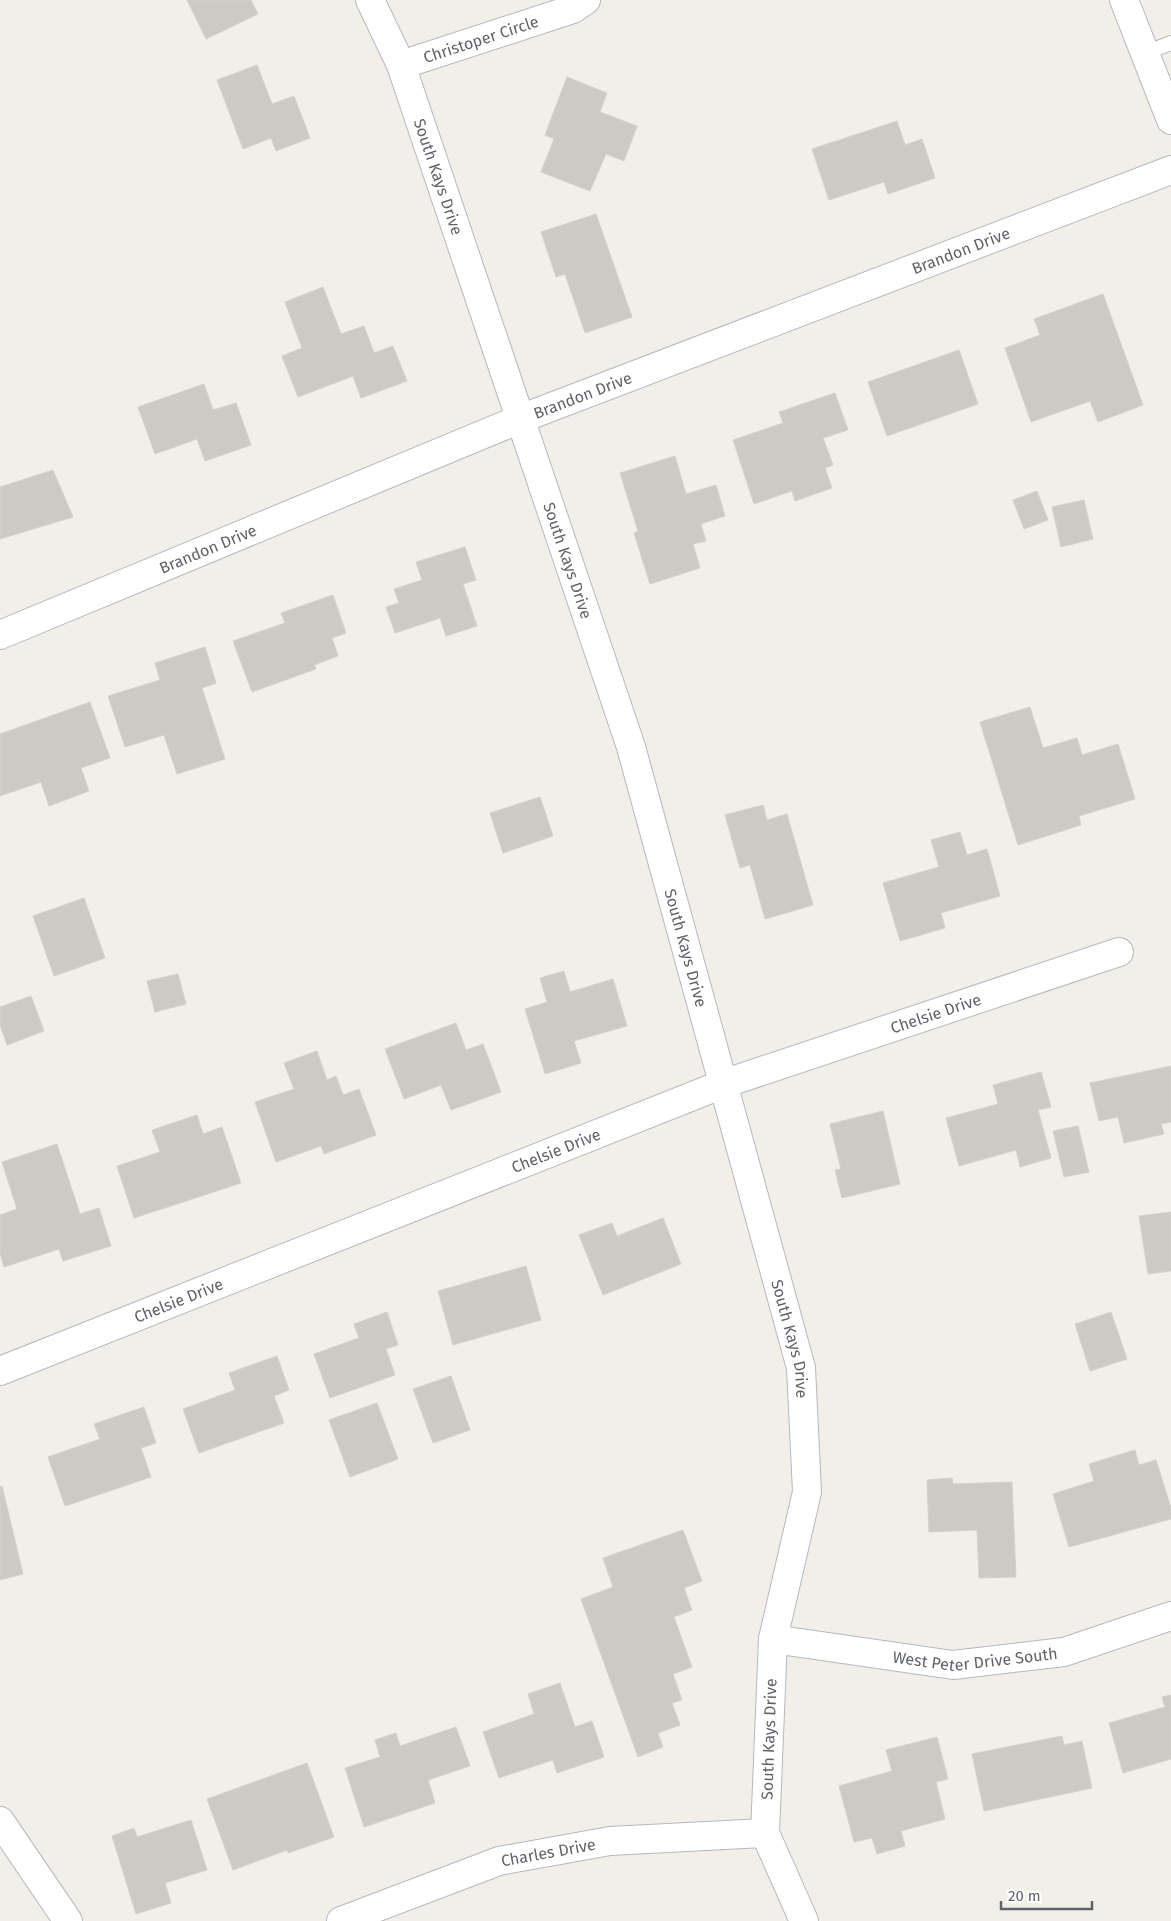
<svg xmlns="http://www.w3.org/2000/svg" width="1171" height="1921" viewBox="0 0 1171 1921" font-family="'Fira Sans',sans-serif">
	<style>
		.building { fill: #cccac5; stroke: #d6d1c6 }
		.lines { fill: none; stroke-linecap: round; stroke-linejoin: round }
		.lane-casing { stroke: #b5b8bc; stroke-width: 16 }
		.street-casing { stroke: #b5b8bc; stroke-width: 30 }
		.secondary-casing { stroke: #b6babf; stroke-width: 30 }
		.lane { stroke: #fff; stroke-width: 14 }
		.street { stroke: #fff; stroke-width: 28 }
		.secondary { stroke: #fff; stroke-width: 28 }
		.labels { text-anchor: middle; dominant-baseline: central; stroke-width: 4.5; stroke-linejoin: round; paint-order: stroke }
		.street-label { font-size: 16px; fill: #5f6368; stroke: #fff }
	</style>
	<rect width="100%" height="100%" fill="#f1efe8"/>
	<path class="building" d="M187,0H251L258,14L206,39Z
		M257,65L272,104L294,96L310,138L276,151L271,138L243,149L217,80Z
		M567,77L607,93L600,112L637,126L624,161L606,154L590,191L541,172L554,139L545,135Z
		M897,121L905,145L922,139L935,178L888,194L884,182L829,200L812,149Z
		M596,214L632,317L585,333L565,274L556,277L541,232Z
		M323,287L341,334L364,326L374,353L393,346L407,381L361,398L353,376L298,397L282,356L302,348L285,302Z
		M1103,294L1143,405L1098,422L1090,401L1031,422L1005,348L1040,335L1034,319Z
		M959,350L978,404L887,436L868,382Z
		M204,384L213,410L236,403L251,445L205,461L197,439L155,454L138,407Z
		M835,393L848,430L823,438L833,465L825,468L832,488L795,501L792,491L754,504L733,440L783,423L779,412Z
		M675,456L686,494L716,485L725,516L701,524L706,541L693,544L700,568L650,584L634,533L638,531L620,473Z
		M53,470L73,517L0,539V487Z
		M1037,491L1048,520L1024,529L1013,500Z
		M1084,500L1093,539L1061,547L1052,507Z
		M465,547L476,580L463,584L477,626L446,636L440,618L395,633L386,607L399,603L394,589L422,580L416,562Z
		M333,595L346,633L332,638L338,656L314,665L316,669L252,692L233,641L285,623L281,613Z
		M205,647L216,683L202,688L225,759L177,774L164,735L125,747L108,696L160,680L155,663Z
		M90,702L110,758L81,768L89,791L49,806L41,782L0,796V734Z
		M1030,707L1043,748L1077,738L1082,755L1118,744L1135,799L1079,816L1081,825L1018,845L980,722Z
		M540,797L553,836L503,853L490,813Z
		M763,805L767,820L787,814L813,905L765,919L750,865L740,868L725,815Z
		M960,832L967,855L987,849L1000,896L941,913L945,928L900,941L883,883L939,867L931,840Z
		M84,898L105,958L54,976L33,916Z
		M564,971L570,992L613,979L627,1026L574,1041L581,1063L545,1074L525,1009L547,1002L540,978Z
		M178,974L186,1004L155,1012L147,981Z
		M31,996L44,1031L7,1045L0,1025V1007Z
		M456,1023L466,1050L483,1044L501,1092L451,1110L441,1085L404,1099L385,1049Z
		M317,1051L327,1080L336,1076L343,1095L359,1089L376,1135L324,1154L321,1146L276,1162L255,1102L294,1089L284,1063Z
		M1171,1066V1122L1161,1124L1164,1134L1124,1143L1118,1117L1099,1121L1090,1083Z
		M1041,1072L1051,1107L1038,1110L1051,1158L1020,1167L1016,1150L959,1166L946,1118L998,1104L993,1085Z
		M883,1111L900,1184L842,1198L835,1170L841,1169L830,1124Z
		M197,1115L203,1134L222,1127L241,1183L134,1218L117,1166L160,1152L152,1130Z
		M1078,1126L1089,1172L1064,1177L1053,1131Z
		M57,1144L80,1214L99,1208L111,1246L63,1261L59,1249L4,1267L0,1253V1215L17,1209L2,1162Z
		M1171,1212V1271L1148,1274L1139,1216Z
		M663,1218L681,1264L603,1295L579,1235L612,1223L617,1236Z
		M526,1266L541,1320L453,1345L438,1291Z
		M387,1312L398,1345L386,1349L395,1375L330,1398L314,1354L359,1338L354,1324Z
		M1111,1312L1127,1359L1090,1371L1075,1324Z
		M277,1356L289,1390L274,1396L284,1423L199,1453L183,1409L235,1390L229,1373Z
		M451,1376L470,1430L433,1443L413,1389Z
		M377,1403L398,1459L350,1477L329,1420Z
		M144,1407L156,1443L141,1448L151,1477L65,1506L48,1457L100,1439L94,1424Z
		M1135,1450L1139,1465L1156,1460L1171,1508V1519L1069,1547L1053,1494L1094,1481L1089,1464Z
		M952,1478L953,1484L1012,1482L1016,1577L979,1578L977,1530L929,1532L927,1480Z
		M2,1486L23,1574L0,1580V1487Z
		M683,1530L702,1581L684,1588L692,1610L674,1617L692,1667L673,1674L682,1700L672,1703L680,1725L658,1733L663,1747L638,1757L581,1599L613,1587L603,1558Z
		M560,1683L575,1727L592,1721L604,1757L557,1773L553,1760L499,1778L483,1732L534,1714L528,1694Z
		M1171,1695V1759L1123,1773L1109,1723L1165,1707L1162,1697Z
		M456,1727L470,1766L428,1780L435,1803L364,1827L345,1768L380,1757L375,1740L396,1733L400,1746Z
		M1062,1736L1064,1745L1082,1741L1092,1788L984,1811L972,1754Z
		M937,1737L948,1779L936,1782L945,1819L901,1831L905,1846L877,1854L872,1838L854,1842L839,1786L892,1771L886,1750Z
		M307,1763L334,1837L288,1853L287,1850L233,1870L207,1799Z
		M191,1820L207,1870L165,1883L171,1903L136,1914L112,1836L134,1828L137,1837Z"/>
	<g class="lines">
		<defs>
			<path id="lane" d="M1145,53L1171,43"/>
			<g id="street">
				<path id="s1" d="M370,0L401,65L631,747L801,1368L807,1492L773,1639L765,1833L804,1921"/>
				<path id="s2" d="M401,65L573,9L586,0"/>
				<path id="s3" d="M0,635L520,419L1171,170"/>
				<path id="s4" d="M0,1371L723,1084L1119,952"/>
				<path id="s5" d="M773,1639L953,1665L1064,1652L1171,1616"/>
				<path d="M0,1821L68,1921"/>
				<path id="s6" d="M341,1921L499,1861L610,1841L765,1833"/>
			</g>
			<path id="secondary" d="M1124,0L1171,120"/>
		</defs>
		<use href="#lane" class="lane-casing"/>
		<use href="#street" class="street-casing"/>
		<use href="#secondary" class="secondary-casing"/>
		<use href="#lane" class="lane"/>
		<use href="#street" class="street"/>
		<use href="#secondary" class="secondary"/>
	</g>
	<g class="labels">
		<g class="street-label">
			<text stroke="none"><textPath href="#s2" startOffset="84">Christoper Circle</textPath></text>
			<text stroke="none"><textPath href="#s1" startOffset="190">South Kays Drive</textPath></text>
			<text stroke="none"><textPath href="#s3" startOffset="1035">Brandon Drive</textPath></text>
			<text stroke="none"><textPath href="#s3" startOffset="630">Brandon Drive</textPath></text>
			<text stroke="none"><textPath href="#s3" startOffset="225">Brandon Drive</textPath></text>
			<text stroke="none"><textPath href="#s1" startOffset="595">South Kays Drive</textPath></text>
			<text stroke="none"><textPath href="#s1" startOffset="1000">South Kays Drive</textPath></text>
			<text stroke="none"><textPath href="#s4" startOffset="1002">Chelsie Drive</textPath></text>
			<text stroke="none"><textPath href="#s4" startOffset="598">Chelsie Drive</textPath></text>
			<text stroke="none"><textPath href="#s4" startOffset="192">Chelsie Drive</textPath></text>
			<text stroke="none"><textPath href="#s1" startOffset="1405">South Kays Drive</textPath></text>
			<text stroke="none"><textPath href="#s5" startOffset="204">West Peter Drive South</textPath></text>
			<text transform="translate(769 1739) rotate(-88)">South Kays Drive</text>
			<text stroke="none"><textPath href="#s6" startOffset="219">Charles Drive</textPath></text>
		</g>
	</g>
	<path d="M1001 1901v8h91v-8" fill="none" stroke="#5f6368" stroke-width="2.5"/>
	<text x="1008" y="1901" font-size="15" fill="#5f6368" stroke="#ffffff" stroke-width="4" paint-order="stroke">20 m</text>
</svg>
